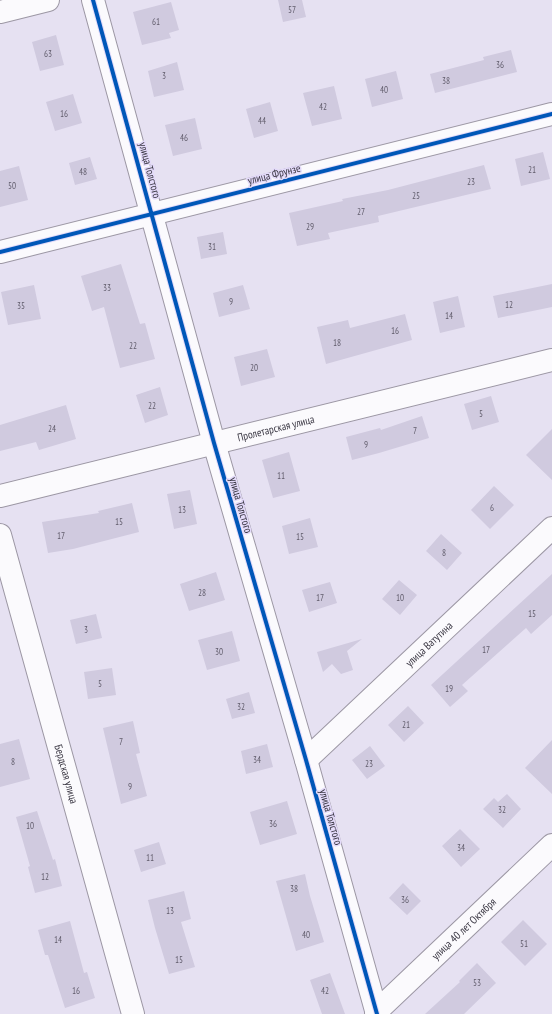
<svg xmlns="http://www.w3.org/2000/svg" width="552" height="1014" viewBox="0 0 552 1014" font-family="'PT Sans Narrow',sans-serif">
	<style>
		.building { fill: #d0cadf }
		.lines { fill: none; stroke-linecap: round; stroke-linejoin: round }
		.minor-casing { stroke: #9c97a4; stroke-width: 24 }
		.minor { stroke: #fbfafd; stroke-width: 22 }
		.cycleway-casing { stroke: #e3daf9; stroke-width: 6 }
		.cycleway { stroke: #0057b8; stroke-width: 4 }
		.labels { text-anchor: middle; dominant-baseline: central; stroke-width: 3; stroke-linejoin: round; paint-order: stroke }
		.number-label { font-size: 9px; fill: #605c6b }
		.street-label { font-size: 11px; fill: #3a3743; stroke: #e3daf9 }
	</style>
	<rect width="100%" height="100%" fill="#e6e1f2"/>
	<path class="building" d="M278,0H302L306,17L283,22Z
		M171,2L179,30L169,33L171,38L142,45L133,12Z
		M56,35L64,65L40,71L32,42Z
		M511,50L517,72L435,93L430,74L484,60L483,57Z
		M177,62L184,90L154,97L148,71Z
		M396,71L403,99L372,107L365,79Z
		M334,86L342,119L312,126L303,93Z
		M73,94L82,123L55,131L46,102Z
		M270,102L278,131L254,138L246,109Z
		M195,118L202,149L173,156L165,125Z
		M543,152L550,179L521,186L515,159Z
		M90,157L97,179L75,185L69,163Z
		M484,165L491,189L378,216L379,222L328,233L330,239L297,246L289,213L343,201L342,199L388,190Z
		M19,166L28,200L0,207V171Z
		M223,232L227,254L201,259L197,237Z
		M121,264L140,324L145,323L155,359L120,368L104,307L92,311L81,276Z
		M552,284V307L498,318L493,296Z
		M34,285L41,319L8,325L1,292Z
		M243,285L250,309L219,317L213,293Z
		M458,296L465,327L440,333L433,302Z
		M405,314L412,340L326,364L317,327L348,320L350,328Z
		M267,349L275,377L241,386L234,357Z
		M160,387L168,415L145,423L136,395Z
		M491,396L499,422L472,430L464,404Z
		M66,405L76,439L39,450L36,442L0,451V425Z
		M422,416L429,438L379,453L352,460L346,437L380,428L381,430Z
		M552,429V480L526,455Z
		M289,452L300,491L273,498L262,460Z
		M494,486L514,505L490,529L471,510Z
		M190,490L197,524L174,529L167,494Z
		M132,503L139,532L73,549L48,553L42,522L99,513L98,511Z
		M310,518L318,547L289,554L282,526Z
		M441,534L462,553L447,570L426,551Z
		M216,572L225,600L189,611L180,584Z
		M552,574V615L531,634L526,628L462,685L468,691L450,707L431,685Z
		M399,580L417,595L400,615L382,599Z
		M330,582L337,603L309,612L302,590Z
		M96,614L102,638L76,644L70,620Z
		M232,631L240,661L207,670L198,640Z
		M362,639L347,651L353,670L341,674L332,664L323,672L317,652Z
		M112,668L116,695L88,699L84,672Z
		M249,692L255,713L232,719L226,699Z
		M408,706L424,723L404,742L388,725Z
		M133,721L140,753L136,754L147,796L121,804L103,728Z
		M19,739L30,779L0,787V744Z
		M552,740V794L525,768Z
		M267,744L273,767L246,774L241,751Z
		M370,746L385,766L367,779L352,760Z
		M507,794L521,809L503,828L483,809L494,798L498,802Z
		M287,801L297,834L260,845L250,812Z
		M37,811L53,860L55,859L62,886L35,893L28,867L30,866L16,817Z
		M460,829L480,849L461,867L442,846Z
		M159,842L166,864L141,872L134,850Z
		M305,874L310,896L324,942L296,951L276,881Z
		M403,883L421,901L407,915L389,898Z
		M184,891L191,919L181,922L195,967L169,974L155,928L148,900Z
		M523,920L547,944L525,966L501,942Z
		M70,921L84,973L87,972L95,998L65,1008L48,955H45L38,930Z
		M477,963L496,983L464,1014H425L460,982L459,981Z
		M330,973L345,1014H322L310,980Z"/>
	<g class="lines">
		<defs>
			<g id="minor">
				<path d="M93,0L214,443L306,760L377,1014"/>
				<path d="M0,12L48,0"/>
				<path d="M0,252L552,114"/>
				<path id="s1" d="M0,496L552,360"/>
				<path id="s2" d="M0,535L133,1014"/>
				<path id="s3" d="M306,760L552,528"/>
				<path id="s4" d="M376,1012L552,845"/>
			</g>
		</defs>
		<use href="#minor" class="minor-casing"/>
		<use href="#minor" class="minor"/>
		<defs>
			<path id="cycleway" d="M93,0L214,443L306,760L377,1014
				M0,252L552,114"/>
		</defs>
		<use href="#cycleway" class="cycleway-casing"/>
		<use href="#cycleway" class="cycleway"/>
	</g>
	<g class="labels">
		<g class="number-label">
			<text x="292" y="9">57</text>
			<text x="156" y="21">61</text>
			<text x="48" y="53">63</text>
			<text x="500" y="64">36</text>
			<text x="164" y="75">3</text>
			<text x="446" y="80">38</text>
			<text x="384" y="89">40</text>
			<text x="323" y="106">42</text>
			<text x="64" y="113">16</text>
			<text x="262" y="120">44</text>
			<text x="184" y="137">46</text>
			<text x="532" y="169">21</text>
			<text x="83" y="171">48</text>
			<text x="471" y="181">23</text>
			<text x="12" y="185">50</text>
			<text x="416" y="195">25</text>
			<text x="361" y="211">27</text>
			<text x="310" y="226">29</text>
			<text x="212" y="246">31</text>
			<text x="107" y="287">33</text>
			<text x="231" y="301">9</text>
			<text x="509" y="304">12</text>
			<text x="21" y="305">35</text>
			<text x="449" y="315">14</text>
			<text x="395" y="330">16</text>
			<text x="337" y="342">18</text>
			<text x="133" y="345">22</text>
			<text x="254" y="367">20</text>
			<text x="152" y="405">22</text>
			<text x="481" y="413">5</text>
			<text x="52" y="428">24</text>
			<text x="415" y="430">7</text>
			<text x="366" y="444">9</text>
			<text x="281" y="475">11</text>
			<text x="492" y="507">6</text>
			<text x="182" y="509">13</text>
			<text x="119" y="521">15</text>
			<text x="61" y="535">17</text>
			<text x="300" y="536">15</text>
			<text x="444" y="552">8</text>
			<text x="202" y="592">28</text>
			<text x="320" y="597">17</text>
			<text x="400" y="597">10</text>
			<text x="532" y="613">15</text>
			<text x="86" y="629">3</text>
			<text x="486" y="649">17</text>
			<text x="219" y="651">30</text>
			<text x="100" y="683">5</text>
			<text x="449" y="688">19</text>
			<text x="241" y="706">32</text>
			<text x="406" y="724">21</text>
			<text x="121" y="741">7</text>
			<text x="257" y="759">34</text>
			<text x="13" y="761">8</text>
			<text x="369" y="763">23</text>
			<text x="130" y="786">9</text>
			<text x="502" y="809">32</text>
			<text x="273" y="823">36</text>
			<text x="30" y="825">10</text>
			<text x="461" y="847">34</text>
			<text x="150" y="857">11</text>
			<text x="45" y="876">12</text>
			<text x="294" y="888">38</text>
			<text x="405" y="899">36</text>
			<text x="170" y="910">13</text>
			<text x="306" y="934">40</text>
			<text x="58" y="939">14</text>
			<text x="524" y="943">51</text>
			<text x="179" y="959">15</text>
			<text x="477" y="982">53</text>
			<text x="76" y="990">16</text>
			<text x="325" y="990">42</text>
		</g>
		<g class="street-label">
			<text transform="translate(150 170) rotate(75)">улица Толстого</text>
			<text transform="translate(274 174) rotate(-14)">улица Фрунзе</text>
			<text stroke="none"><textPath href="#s1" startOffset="284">Пролетарская улица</textPath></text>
			<text transform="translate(241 505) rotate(74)">улица Толстого</text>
			<text stroke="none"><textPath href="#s3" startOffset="169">улица Ватутина</textPath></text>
			<text stroke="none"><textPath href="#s2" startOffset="248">Бердская улица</textPath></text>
			<text transform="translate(331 817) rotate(74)">улица Толстого</text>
			<text stroke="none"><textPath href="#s4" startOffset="121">улица 40 лет Октября</textPath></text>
		</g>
	</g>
</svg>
